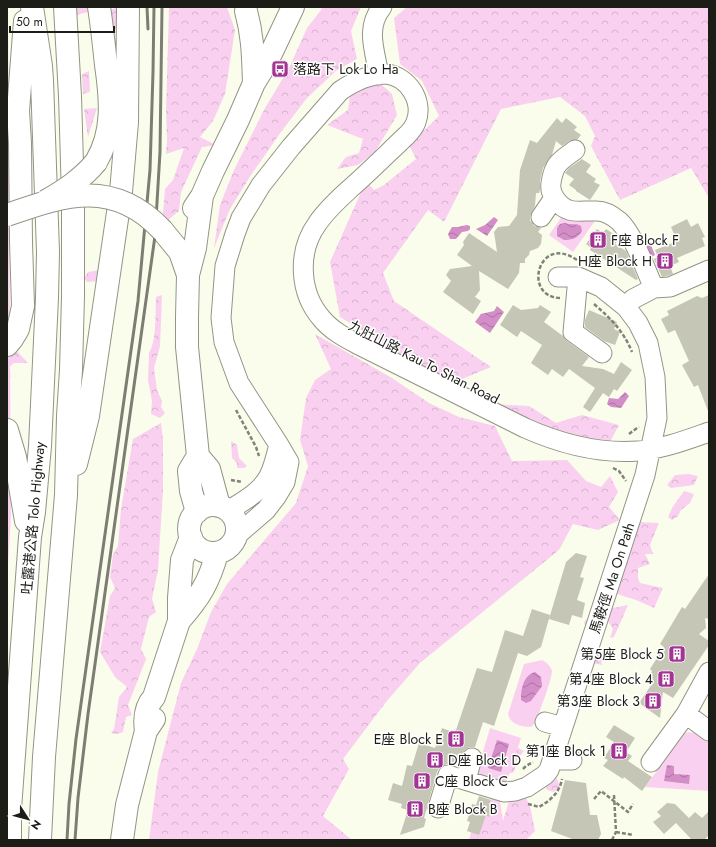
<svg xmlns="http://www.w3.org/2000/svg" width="716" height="847" viewBox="0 0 716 847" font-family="Jost,'Noto Sans TC',sans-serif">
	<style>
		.forest { fill: url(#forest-crowns) }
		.park { fill: #fad0f1 }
		.water { fill: url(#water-waves) }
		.building { fill: #c5c6b6 }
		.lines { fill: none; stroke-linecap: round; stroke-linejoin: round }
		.minor-casing { stroke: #939485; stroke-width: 21 }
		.major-casing { stroke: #939485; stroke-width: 24 }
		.highway-casing { stroke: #939485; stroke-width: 24 }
		.path { stroke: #828378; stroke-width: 2.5; stroke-dasharray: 4 2; stroke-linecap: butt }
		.minor { stroke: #fff; stroke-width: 19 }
		.major { stroke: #fff; stroke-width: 22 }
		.highway { stroke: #fff; stroke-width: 22 }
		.rail { stroke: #7d7e73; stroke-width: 3 }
		.major-bridge-casing { stroke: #939485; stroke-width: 24; stroke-linecap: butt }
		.highway-bridge-casing { stroke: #939485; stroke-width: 24; stroke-linecap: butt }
		.major-bridge { stroke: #fff; stroke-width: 22 }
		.highway-bridge { stroke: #fff; stroke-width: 22 }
		.labels { text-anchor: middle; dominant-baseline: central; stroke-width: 3; stroke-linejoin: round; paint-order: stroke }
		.poi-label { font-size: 14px; fill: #1d1d18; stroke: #fff; text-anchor: end }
		.street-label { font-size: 14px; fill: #1d1d18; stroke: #fff }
	</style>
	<defs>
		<pattern id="forest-crowns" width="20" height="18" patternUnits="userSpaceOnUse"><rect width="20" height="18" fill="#fad0f1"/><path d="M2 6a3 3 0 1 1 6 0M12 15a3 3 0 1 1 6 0" fill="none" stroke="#d6b2ce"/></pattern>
		<pattern id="water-waves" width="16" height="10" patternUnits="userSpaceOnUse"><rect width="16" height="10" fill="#d38dc7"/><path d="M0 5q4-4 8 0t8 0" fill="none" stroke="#ab73a1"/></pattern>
	</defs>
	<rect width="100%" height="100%" fill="#fbfdec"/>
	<path class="forest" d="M76,7H98L99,9L77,15Z
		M118,7L123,34L109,25L108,11Z
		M169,7H227L235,30L225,94L213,121L200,137L216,145L202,147L181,192L179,211L162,225L165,189L173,180L184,148L166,154L167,141L166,111Z
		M322,7H361L351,31L357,59L337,70L307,98L281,132L251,175L230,209L214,248L220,205L234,170L265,108L289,68L307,28L321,10Z
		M407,7H709V198L691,168L620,200L591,146L595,136L585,116L560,97L501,109L444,222L428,210L383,273L394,301L491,367L450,384L340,317L330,262L366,181L374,190L384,185L416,159L409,145L439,116L422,81L400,64L394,18Z
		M89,71L90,92L83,94L82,74Z
		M373,77L392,94L397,115L375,152L358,165L337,169L346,157L359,153L363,139L327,125L348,110L351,88Z
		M97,108L88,137L84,109Z
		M99,270V281L87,282L84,278L88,272Z
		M162,295L160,346L154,368L157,390L162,401L161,407L165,413L160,418L151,414L152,401L148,380L149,353C157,340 155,312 156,297Z
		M315,334L392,378L429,403L459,417L495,426L512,461L567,460L586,481L601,487L610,476L618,492L609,507L620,520L598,530L573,524L559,550L420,663L386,702L343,759L349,769L323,816L352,840H149L158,772L181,683L197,649L211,612L227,584L296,503L308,466L300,440L306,398L315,380L331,369Z
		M15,349L28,363H14L8,368L11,377H7V360Z
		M494,404L529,406L556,423L582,415L619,425L610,442L585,446Z
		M161,423L163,440V490L158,570L152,599L156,612L149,617L141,649L146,659L128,705L132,715L126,717L123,732L117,734L111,733L114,729L119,697L127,687L115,677L100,652L110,596L115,588L110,577L113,554L118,546L121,509L133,439Z
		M231,441L237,445L239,458L247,466L244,468H237V463L232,458Z
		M689,474L698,476L694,485L671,488L667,485L675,475Z
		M684,491L694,494L690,503L681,510L678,516L672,520L668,517L672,508Z
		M639,522L659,523L650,545L653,554H645L650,564L638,568V578L640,583L663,588L654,608L636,600L614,593Z
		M628,605L614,637L610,638L613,629L608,621L588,636L584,622L598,609H607Z
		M594,645L606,654L601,663L603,665L591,663Z
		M513,745L524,751L517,760L514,772L503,776Z
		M556,776L560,787L554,792L547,790L543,782Z
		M524,794L530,806L535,831L526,840H469L473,825L491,799L500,801L503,821L509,801Z"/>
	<path class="park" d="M7,7H8L11,516L7,582Z
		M563,215L597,218L573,252L549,235Z
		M542,660C546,662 551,666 552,671C552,680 539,712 536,722L531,727C521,727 510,724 508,714L524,664Z
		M490,728L521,738L506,784L476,775Z
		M688,732L699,734L709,741V791L645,787L684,734Z"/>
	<path class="water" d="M494,217L498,220L487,236L476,229L485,225Z
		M565,223C570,225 576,223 581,226L582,231C578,238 572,240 564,240L557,236V228L560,224Z
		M467,225L470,226V229L468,231L462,232L456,239H450L448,234L452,227H458Z
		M648,238L655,255L649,258L642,241Z
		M497,306L504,312L490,333L475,322L481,314L494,311Z
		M625,392L629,396L621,408L611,407L607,404L609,398L618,399Z
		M535,672L541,677L542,686L531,701L526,703L521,700V698C521,688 524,675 535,672Z
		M497,740L509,744L501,772L488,768Z
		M667,765L674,766V774L690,775L689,784L664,781Z"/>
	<path class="building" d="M557,118L562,123L566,118L577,127L574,130L581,135L577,140L569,141L562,146L556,141L552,155L543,168L540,181V190L539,193H536L535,206L530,216V222L531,220L534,226L541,228L538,232L542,235L541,244L538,248L530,251L529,255L525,259V263H520L519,273L508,289L479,271L480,290L475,297L481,301L473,314L443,292L451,281L446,275L450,269L472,266L457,255L464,245L463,242L469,233L497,252L494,232L498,227L509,226L517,215L520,170L530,140L537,143Z
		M582,159L591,165L586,172L596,179L594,182L600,185L590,200L576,191V190L569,185L574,179L565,173L569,168Z
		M687,219L691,227L698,223L705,237L702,238L705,246L677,258L679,262L670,266L673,274L667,276L662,277L654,259L658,257L655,250L677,241L671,227Z
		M597,229L603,233L606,229L618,237L619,239L615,244L626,251L638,279L636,280L590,250L591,248L586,244Z
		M709,295V411H708L698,385L694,387L682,365L689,361L675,330L668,333L661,319L669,315L667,311L697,296L702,298Z
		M513,305L521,310L538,308L540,305L551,312L544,322L563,336L567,341L589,357L582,366L603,369L614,374L621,362L632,370L617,391L614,389L609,397L603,393L590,412L583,407L595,388L569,369L563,377L552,369L548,375L531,363L542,345L521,331L517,337L500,325Z
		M589,310L617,322L614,329L620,332L615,345L604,341L585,327V320Z
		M576,553L587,556L580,577L584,578L577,600L585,603L582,618L572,615L569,625L549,619L566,562Z
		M709,574V619L705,618L706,628L699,634L709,641V645L673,698L663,692L660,718L639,703L654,681L648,677L652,671L650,669L664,647L660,644L682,607L685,609Z
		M532,609L550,615L541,647L527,656L518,653L494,726L483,722L475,747H470L465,750L461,756L458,755L454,765L446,764L440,767L437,772L424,818L426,819L424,827L400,835L408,810L401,808L402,804L388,800L393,783L402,786L407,765L412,766L419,743L435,748L442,728L455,733L477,668L492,672L505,630L523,636Z
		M614,725L635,738L626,752L632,756L628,761L652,777L642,791L624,777L623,779L603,766L608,760L604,758L614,742L606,737Z
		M565,780L586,783L590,815H597L601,834L598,840H575L551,831Z
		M479,796L491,800L489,805L493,806L489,817L486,815L479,835L467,831L470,822L467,821L472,804L476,805Z
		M667,803L675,804L689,818L695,812L702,818L709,811V835L704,840H692L676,823L664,834L653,822L661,816L657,812Z"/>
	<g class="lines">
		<defs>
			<path id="minor" d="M379,75C375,51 365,28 382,7
				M575,150C560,161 554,163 551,183C550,189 552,195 556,200C568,216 580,210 597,211C604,211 613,216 619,221C634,235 645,269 654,288L633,299L626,307
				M541,217L554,198
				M578,277L573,332L602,353
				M654,288L670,287L709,270
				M228,511C243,501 261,492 269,476C274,466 276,455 279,445
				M237,535L266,510L276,497L285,482L289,462L279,445L239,383L224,342L221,318L225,266L235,234L241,218L261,185L291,147L340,91C353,82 369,74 386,74C408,76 424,101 416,122C414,128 410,132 406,136C388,153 371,170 353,186C340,198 327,209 317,224C297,252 299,293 322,319C331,330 344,337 357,344L525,428C561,444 599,454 638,451C663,449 686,440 709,432
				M686,714L709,731
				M545,722L563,727
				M552,760H572
				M651,762L686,714L709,672
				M466,780L472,758
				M438,808L448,775L504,792L515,791L527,787L545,775L549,770L645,475L657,418L655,377L648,343L638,323L626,307L601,287L578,277H558"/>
			<path id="major" d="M246,11C253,37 253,56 254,83
				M202,196L195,248L188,275L187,317V347L198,456L209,469L219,506
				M194,208L202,196L213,171L238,120L254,83L267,62L293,7
				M162,230L180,252L188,275
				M189 529a24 24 0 1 1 48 0a24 24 0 1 1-48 0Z
				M197,512L191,491L189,471L198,456
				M179,621C199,598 209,583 217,553
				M146,731C144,718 145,707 154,697L179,621V598L182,560L191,537
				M122,840L127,805L146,731L154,719"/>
			<path id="highway" d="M96,162C114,132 111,99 106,65C104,46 102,26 99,7
				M7,345L12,339L18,329L23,306L21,242L20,143L18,111L25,21
				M7,430L15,457L26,521
				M76,464L88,416L121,192L127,122L128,7
				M10,840V809L30,537L34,512L40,446L47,298L48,252L42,80L41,66L32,7
				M40,840L44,757L66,495L68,416L71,370L73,296V197L70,96L65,7"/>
		</defs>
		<use href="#minor" class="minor-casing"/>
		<use href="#major" class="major-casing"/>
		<use href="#highway" class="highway-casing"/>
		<path class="path" d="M560,298C522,297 538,233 577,260
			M594,304C611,319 623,330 632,352
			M236,410L256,447L259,456
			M629,434L637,428L639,427
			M613,468L619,471L626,481
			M231,480L242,482
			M523,769L526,766L533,762
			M594,799L601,791L628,812L633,804
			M528,804L539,807C550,801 560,792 562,779
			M616,832L633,835
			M612,840L616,832L614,795"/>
		<use href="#minor" class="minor"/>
		<use href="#major" class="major"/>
		<use href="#highway" class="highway"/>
		<path class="rail" d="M147,7L148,29
			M67,840L69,804L76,739L138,301L150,170L153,72L154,7
			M75,840L78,798L88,714L155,236L160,152L162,7"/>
		<defs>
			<path id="major-bridge" d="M7,215C66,194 114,179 162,230"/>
			<path id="highway-bridge" d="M46,201C65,190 82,179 96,162"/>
		</defs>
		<use href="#major-bridge" class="major-bridge-casing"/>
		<use href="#highway-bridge" class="highway-bridge-casing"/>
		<use href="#major-bridge" class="major-bridge"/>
		<use href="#highway-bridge" class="highway-bridge"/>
	</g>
	<defs>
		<symbol id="bus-square" viewBox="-11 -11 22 22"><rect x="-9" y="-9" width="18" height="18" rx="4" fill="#a23594" stroke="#fff"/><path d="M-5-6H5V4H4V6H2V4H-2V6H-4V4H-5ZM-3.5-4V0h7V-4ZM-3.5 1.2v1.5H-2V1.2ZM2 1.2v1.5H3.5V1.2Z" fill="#fff"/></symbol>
		<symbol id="building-square" viewBox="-11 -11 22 22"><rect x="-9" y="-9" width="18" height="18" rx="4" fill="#a23594" stroke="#fff"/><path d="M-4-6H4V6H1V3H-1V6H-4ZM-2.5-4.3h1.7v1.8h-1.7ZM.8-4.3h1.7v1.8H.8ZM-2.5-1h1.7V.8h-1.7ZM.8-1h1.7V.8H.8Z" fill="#fff"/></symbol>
	</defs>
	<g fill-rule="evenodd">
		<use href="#bus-square" x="270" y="59" width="20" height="20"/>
		<use href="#building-square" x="588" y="230" width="20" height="20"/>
		<use href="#building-square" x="655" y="251" width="20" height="20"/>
		<use href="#building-square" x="667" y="644" width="20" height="20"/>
		<use href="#building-square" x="656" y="669" width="20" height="20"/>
		<use href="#building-square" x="643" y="691" width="20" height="20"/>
		<use href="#building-square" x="446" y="729" width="20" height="20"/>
		<use href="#building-square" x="609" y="741" width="20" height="20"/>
		<use href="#building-square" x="425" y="750" width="20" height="20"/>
		<use href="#building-square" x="412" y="771" width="20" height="20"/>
		<use href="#building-square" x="405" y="799" width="20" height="20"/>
	</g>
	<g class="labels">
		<g class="poi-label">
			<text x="293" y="69" text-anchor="start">落路下 Lok Lo Ha</text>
			<text x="611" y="240" text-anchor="start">F座 Block F</text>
			<text x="652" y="261">H座 Block H</text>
			<text x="664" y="654">第5座 Block 5</text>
			<text x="653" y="679">第4座 Block 4</text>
			<text x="640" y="701">第3座 Block 3</text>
			<text x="443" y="739">E座 Block E</text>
			<text x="606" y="751">第1座 Block 1</text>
			<text x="448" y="760" text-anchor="start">D座 Block D</text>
			<text x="435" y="781" text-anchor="start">C座 Block C</text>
			<text x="428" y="809" text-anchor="start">B座 Block B</text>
		</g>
		<g class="street-label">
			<text transform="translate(424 362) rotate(27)">九肚山路 Kau To Shan Road</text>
			<text transform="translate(33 518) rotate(-85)">吐露港公路 Tolo Highway</text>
			<text transform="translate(612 578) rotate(-72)">馬鞍徑 Ma On Path</text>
		</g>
	</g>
	<rect width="716" height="847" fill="none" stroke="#1d1d18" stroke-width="16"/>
	<g transform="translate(28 819) rotate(126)" stroke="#ffffff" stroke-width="3" paint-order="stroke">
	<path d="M0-3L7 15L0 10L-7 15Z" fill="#1d1d18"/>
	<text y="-6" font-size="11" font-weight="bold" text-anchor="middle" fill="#1d1d18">N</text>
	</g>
	<path d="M10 26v6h104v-6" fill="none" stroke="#1d1d18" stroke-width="2"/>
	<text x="16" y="26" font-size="12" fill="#1d1d18" stroke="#ffffff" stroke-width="3" paint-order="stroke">50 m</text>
</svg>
